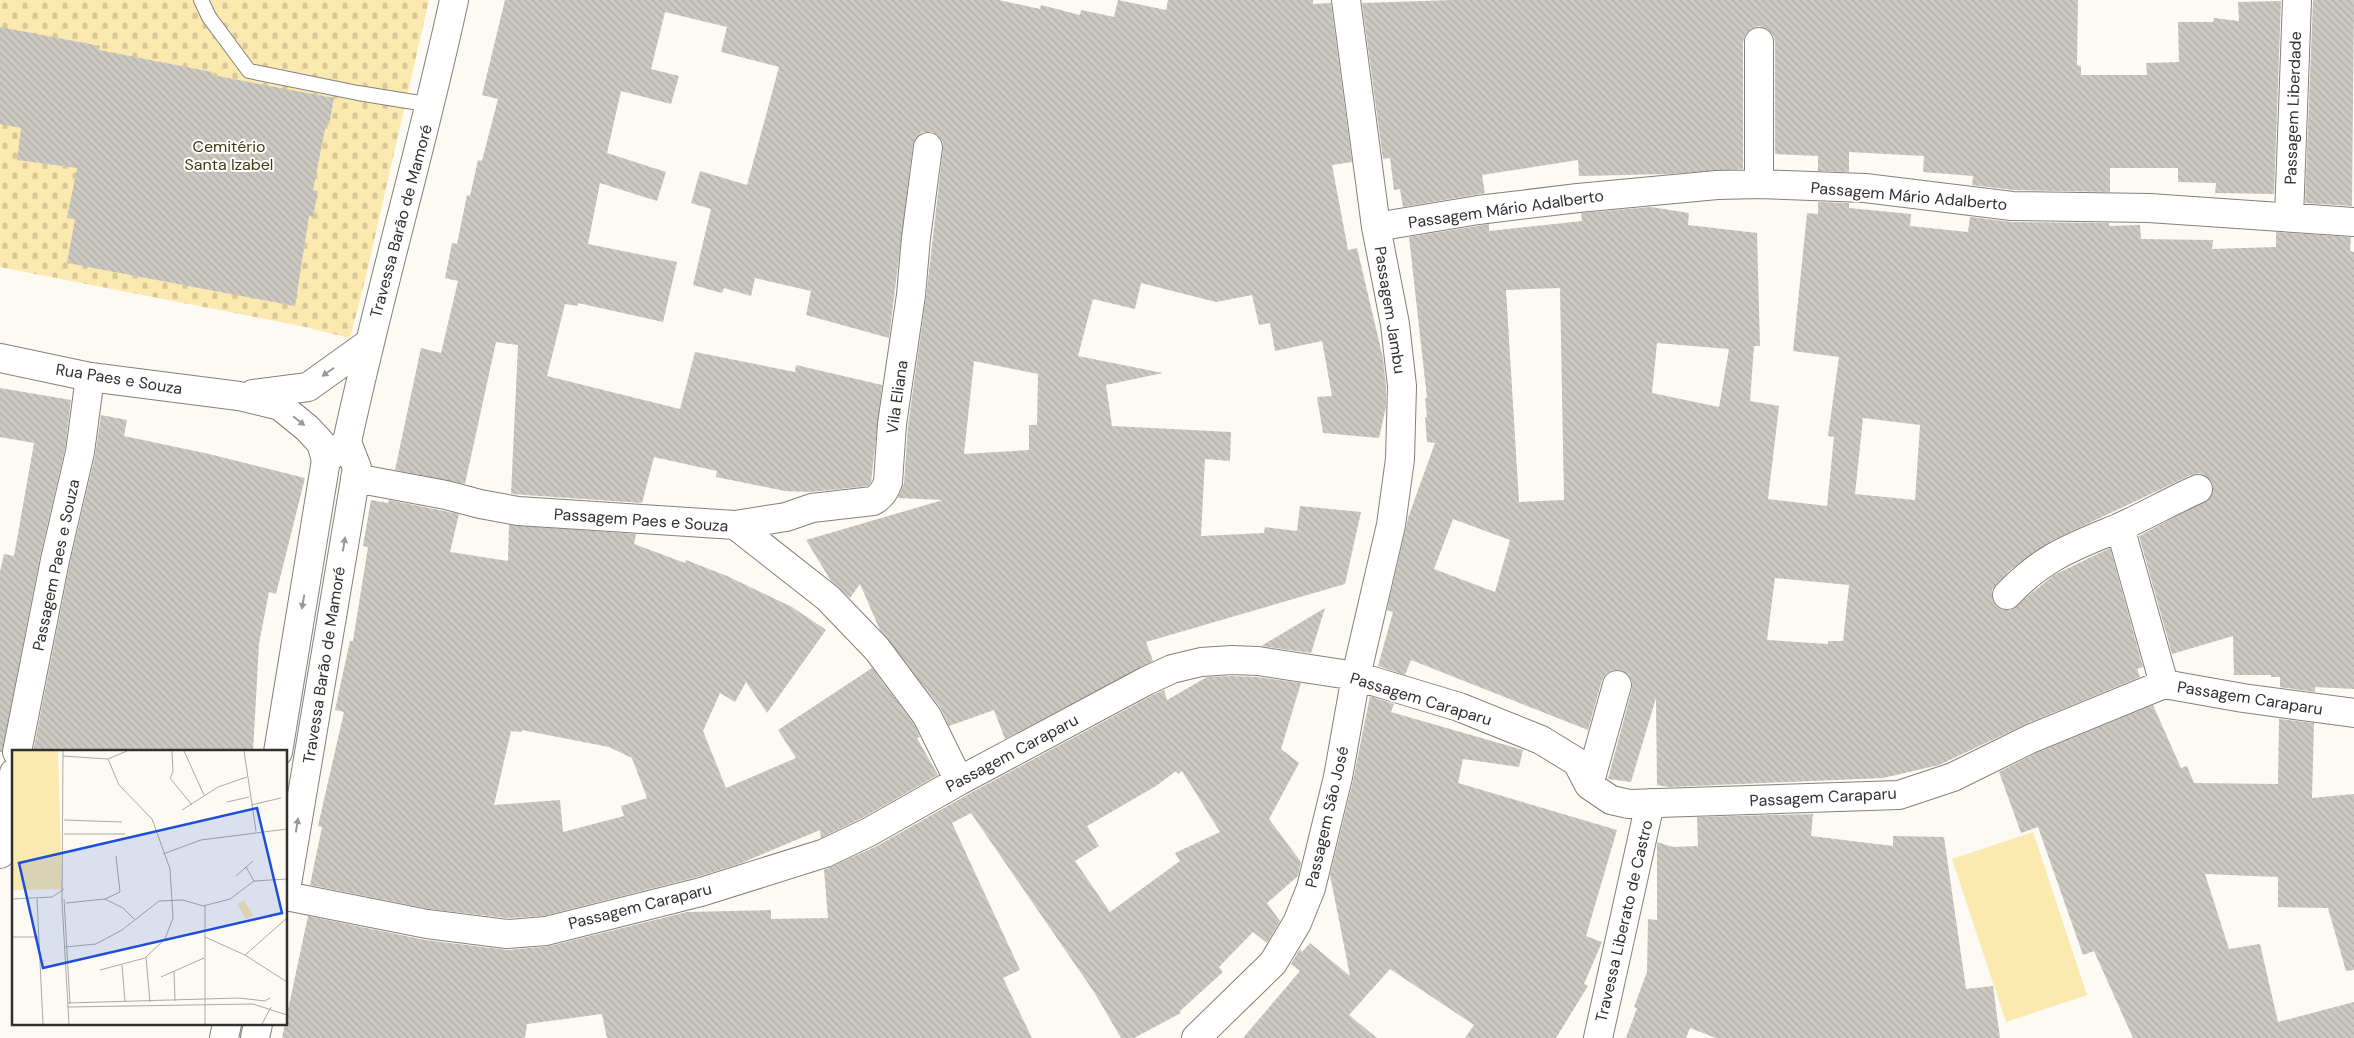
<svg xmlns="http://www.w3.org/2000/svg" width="2354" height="1038" viewBox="0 0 2354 1038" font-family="'DM Sans',sans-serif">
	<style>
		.cemetery { fill: url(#cemetery-stones) }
		.garden { fill: #fce9af }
		.building { fill: url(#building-back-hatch); fill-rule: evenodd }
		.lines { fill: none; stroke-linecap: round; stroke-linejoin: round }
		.service-casing { stroke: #828079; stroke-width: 16 }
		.minor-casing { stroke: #828079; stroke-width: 30 }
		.tertiary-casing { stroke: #828079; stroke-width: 30 }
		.service { stroke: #fff; stroke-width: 14 }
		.minor { stroke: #fff; stroke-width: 28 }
		.tertiary { stroke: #fff; stroke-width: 28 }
		.oneway { fill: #989896 }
		.labels { text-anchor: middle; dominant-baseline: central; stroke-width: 4; stroke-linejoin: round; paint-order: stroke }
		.street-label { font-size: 16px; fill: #31302d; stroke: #fff }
		.park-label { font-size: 16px; fill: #423710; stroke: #fff }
		.inset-road { fill: none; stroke: #aba9a3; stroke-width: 1 }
		.view { fill: #1d4ed8; fill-opacity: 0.15; stroke: #1d4ed8; stroke-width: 2.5 }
		.inset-edge { fill: none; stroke: #31302d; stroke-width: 2.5 }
	</style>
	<defs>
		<pattern id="cemetery-stones" width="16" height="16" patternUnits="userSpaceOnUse" patternTransform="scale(1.25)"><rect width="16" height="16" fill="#fce9af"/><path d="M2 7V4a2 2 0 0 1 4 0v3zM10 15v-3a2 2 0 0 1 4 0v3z" fill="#d8c897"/></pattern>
		<pattern id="building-back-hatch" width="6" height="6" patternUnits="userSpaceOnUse" patternTransform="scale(1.25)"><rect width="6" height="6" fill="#ccc9c2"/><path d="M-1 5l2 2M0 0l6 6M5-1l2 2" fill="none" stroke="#b0ada7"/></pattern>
	</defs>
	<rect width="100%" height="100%" fill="#fcfaf2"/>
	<path class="cemetery" d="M0,0H429L365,280L350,338L301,326L0,267Z"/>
	<path class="garden" d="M2033,832L2087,995L2006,1022L1952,859Z"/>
	<path class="building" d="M505,0H999L1040,9L1041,5L1080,15L1081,10L1114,17L1118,0L1166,10L1168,0H1313V4L1331,3L1352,162L1332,165L1348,250L1357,248L1383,358L1386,387V407L1379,438L1323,433L1317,397L1332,396L1322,341L1275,351L1270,323L1259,325L1252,295L1216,302L1141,283L1135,309L1093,299L1078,356L1163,373L1106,385L1112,426L1231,432L1230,461L1205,459L1201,536L1264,533L1265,527L1297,531L1300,506L1361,512L1345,584L1146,642L1153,661L1005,739L994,710L949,726L940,707L880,630L860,584L850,598L831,581L806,540L943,500L898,498L904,483L908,426L926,297L943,149V142L938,135L930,132H922L916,137L913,144L889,338L806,315L811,291L755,278L751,296L724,288L722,293L693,285L711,209L691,203L700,171L747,185L779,67L721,52L727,27L665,12L651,69L679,76L671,104L621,91L607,153L666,172L657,201L600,183L588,244L677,262L663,322L578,303V306L565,304L547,376L680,409L695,352L795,372L796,365L882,385L871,483L868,486L811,492L785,491L716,477L717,471L654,457L642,503L511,494L518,345L496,342L465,484L395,470L421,348L441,353L458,281L445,278L452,243L457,244L467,195L470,196L478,160L482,161L498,99L482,95ZM974,361L1038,374L1037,425H1029V450L964,454Z
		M1454,0H2078L2077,65L2081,66V75H2147L2146,63L2179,62L2178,22H2213L2214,18L2239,21L2238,2L2281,1L2274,194L2215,193L2216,183L2178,182V168H2110V192L2013,190L1972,185L1973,176L1923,172L1924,156L1849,152V172L1818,171V156L1775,154V42L1773,35L1767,29L1759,26L1752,28L1746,34L1743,42V169L1669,174L1579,176L1578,160L1482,175L1485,193L1403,207L1400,189L1394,190L1390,158L1383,159L1362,3Z
		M2313,0H2354L2352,206L2305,203Z
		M0,27L100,46L99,50L212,72V75L334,98L329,125L326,124L313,190L318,191L313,217L309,216L295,306L67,263L75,219L67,218L77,168L17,160L21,128L0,124Z
		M1818,202L1849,203V208L1911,214L1910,226L1968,232L1970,217L2012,222L2109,223V226L2140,225L2141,239L2213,240L2212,249L2276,247V232L2351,237L2350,251L2354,252V689L2315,687V692L2280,687V677H2271V675H2234L2233,636L2172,654L2139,536L2210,498L2213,491L2212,483L2207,477L2199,473L2191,475L2051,541L2010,570L1992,590V598L1996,606L2003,610H2011L2054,575L2110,548L2143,667L2137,669L2140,677L2024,725L1939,765L1883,778L1669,787L1657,785L1656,698L1631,782L1608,779L1632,689V681L1628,674L1622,670H1613L1606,674L1602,680L1588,730L1411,660L1405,675L1378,666L1393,612L1387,610L1408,518L1435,443L1427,442L1425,417H1427L1425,398H1427L1409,237L1489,224V231L1582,221L1581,213L1651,207L1689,213L1688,225L1757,233L1760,346H1754L1750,401L1779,406L1768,499L1827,506L1834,437L1828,436L1839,357L1793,351L1807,213L1818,214ZM1560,288L1564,500L1519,502L1506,290ZM1657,343L1729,349L1719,407L1652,393ZM1863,418L1920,425L1915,500L1855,494ZM1453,519L1510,540L1495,592L1434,569ZM1775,578L1849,585L1843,641H1828V644L1767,640Z
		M0,388L71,400L65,449L40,557L2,752H0V572L4,554L14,556L34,443L0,437Z
		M101,415L127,420L124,436L209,454L305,478L276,594L269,592L259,644L253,752H33L70,563L95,456Z
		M371,500L388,503L389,500L459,514L450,552L508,561L509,525L636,534L634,544L685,563L686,560L727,576L792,607L826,630L767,713L746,682L735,702L720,693L703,731L726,788L796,758L778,730L872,668L914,724L920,737L917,738L938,775L862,818L821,838L820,830L739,864L697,877L543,916L507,918L430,909L310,885L322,827L318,826L344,712L335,710L350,641H353L368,547L363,546ZM522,730L609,747L632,758L647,798L621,806L624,816L563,832L560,800L494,805L511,731L521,732Z
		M1325,608L1311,653L1261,646Z
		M1232,676L1257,677L1301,683L1281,749L1299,763L1269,819L1301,862L1298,876L1267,903L1280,921L1267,943L1253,932L1219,967L1223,972L1180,1011L1181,1013L1134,1038H1121L1094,992L971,813L952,823L1020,970L1003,978L1032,1038H607L602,1014L527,1024L525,1038H282L308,916L425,940L508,950L550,946L687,912L771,910V919L828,918L824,870L877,846L967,795L1153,695L1164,690L1167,700L1207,677ZM1176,771L1178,774L1182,771L1220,832L1175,853L1180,861L1110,912L1075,861L1099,846L1087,826L1156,786Z
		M1370,696L1394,704L1391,712L1523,750L1519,767L1463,759L1458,783L1617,830L1586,936L1602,942L1584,984L1588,986L1556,1038H1465L1474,1025L1390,969L1349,1015L1377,1038H1243L1300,971L1291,964L1300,949L1302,952L1310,943L1350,976L1330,875L1353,781Z
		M2153,705L2181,768L2187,766L2194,783L2278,784L2279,719L2314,723L2312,798L2354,794V970L2346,971L2328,908L2278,907V877L2205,874L2229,949L2260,944L2278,1022L2354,1002V1038H2133L2094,951L2083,955L2038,827L2021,833L1999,772L2036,753Z
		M1813,814L1811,836L1893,846V836L1944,837L1966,989L1993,986L2000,1038H1716L1690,1028L1686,1038H1626L1637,1008L1634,1007L1647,972L1648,919L1657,920V842L1673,847L1698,846L1697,817Z"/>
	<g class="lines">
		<defs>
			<path id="service" d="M201,0L209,17L249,71L358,93L432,105"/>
			<path id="minor" d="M1759,42V184
				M2289,217L2297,0
				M1376,227L1478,210L1578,198L1717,185L1759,184L1865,188L2012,206L2149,208L2354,222
				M355,478L446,495L480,504L518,511L735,525L828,598L877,649L927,716L959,781
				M735,525L786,517L812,508L873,501C881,497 885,491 888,482L892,424L911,295L916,238L928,147
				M2120,527L2164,684
				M2007,595C2043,557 2072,547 2118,528C2145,516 2171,501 2198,489
				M17,752L55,560L80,452L90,377
				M278,752L326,460L347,442L357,468L286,890
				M1589,785L1617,685
				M0,854L14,773
				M286,896L427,924L507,934L546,931L701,892L825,853L869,832L959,781L1146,681L1172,669L1201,662L1232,660L1258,661L1356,676L1459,707L1541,740L1577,762L1589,785L1611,800L1629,804L1899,795L1953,777L2030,739L2164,684L2243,698L2354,713
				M224,1038L227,1024
				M255,1038L258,1024
				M1196,1038L1273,963L1297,923L1311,888L1338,777L1356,676L1391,525L1400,459L1402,386L1395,324L1376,227L1346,0
				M1598,1038L1650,803"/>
			<path id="tertiary" d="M0,358L90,377L239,396L280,406L307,428L321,443L326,460
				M253,394L308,387L368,344
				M347,442C379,293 422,148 454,0"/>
		</defs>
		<use href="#service" class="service-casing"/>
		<use href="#minor" class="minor-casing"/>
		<use href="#tertiary" class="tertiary-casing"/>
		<use href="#service" class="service"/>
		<use href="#minor" class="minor"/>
		<use href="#tertiary" class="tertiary"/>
	</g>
	<defs><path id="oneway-solid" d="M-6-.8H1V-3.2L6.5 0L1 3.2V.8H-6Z" transform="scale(1.25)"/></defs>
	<g class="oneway">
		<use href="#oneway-solid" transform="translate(328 372) rotate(145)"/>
		<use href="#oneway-solid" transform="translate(299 421) rotate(39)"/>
		<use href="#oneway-solid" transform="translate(344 544) rotate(-81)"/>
		<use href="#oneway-solid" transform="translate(303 602) rotate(100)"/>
		<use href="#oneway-solid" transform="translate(297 825) rotate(-81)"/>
	</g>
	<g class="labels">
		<g class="street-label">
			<text transform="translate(2293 108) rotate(-88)">Passagem Liberdade</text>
			<text transform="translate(1909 196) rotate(5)">Passagem Mário Adalberto</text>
			<text transform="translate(1506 209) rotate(-8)">Passagem Mário Adalberto</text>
			<text transform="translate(401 221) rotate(-75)">Travessa Barão de Mamoré</text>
			<text transform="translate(1390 310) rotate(81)">Passagem Jambu</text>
			<text transform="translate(119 379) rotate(9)">Rua Paes e Souza</text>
			<text transform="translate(897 397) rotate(-82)">Vila Eliana</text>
			<text transform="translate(641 520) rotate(4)">Passagem Paes e Souza</text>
			<text transform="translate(56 565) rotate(-78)">Passagem Paes e Souza</text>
			<text transform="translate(324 665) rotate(-81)">Travessa Barão de Mamoré</text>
			<text transform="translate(2250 698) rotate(9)">Passagem Caraparu</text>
			<text transform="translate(1421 699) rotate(17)">Passagem Caraparu</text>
			<text transform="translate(1012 753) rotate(-28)">Passagem Caraparu</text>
			<text transform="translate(1823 797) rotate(-3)">Passagem Caraparu</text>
			<text transform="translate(1327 817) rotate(-77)">Passagem São José</text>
			<text transform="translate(640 906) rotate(-14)">Passagem Caraparu</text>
			<text transform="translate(1624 921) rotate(-77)">Travessa Liberato de Castro</text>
		</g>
		<g class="park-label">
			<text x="229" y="146">Cemitério<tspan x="229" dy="18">Santa Izabel</tspan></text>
		</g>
	</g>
	<g transform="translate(12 750)">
		<rect width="275" height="275" fill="#fcfaf2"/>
		<path d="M0,1H46L50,139L0,140Z" fill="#fce9af"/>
		<path d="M232,150L241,165L234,169L225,154Z" fill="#fce9af"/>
		<path class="inset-road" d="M51,1L50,152L57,274M160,1L161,22L158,28L180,55M172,1L192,45M232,1L244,81M51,6L96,9L115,1M215,52L237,47M239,55L269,48M170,60L206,37L235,27M52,70L110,72M52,84H113M151,104L189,90L275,79M234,117L242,131M224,126L241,111M0,149L40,147L52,139M25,149L31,274M52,149L58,254M93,149L108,142L104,106M54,153L93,149L111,158L122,169M0,187H26M193,187L233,205L275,232M53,197L84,194L110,180L147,151L171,150L191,156L218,149L242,131L275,129M233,205L275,168M134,207L138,252M110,215L113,252M88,220L133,208L153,189L161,168L158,119L140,69L107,35L96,9M162,222L163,251M149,227L192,208M55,253L227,248L253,251L258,248M55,257L241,254L275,265M193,274V156M250,274L259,257"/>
		<path class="view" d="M245,58L270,163L31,218L7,113Z"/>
		<rect width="275" height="275" class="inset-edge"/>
	</g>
</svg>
